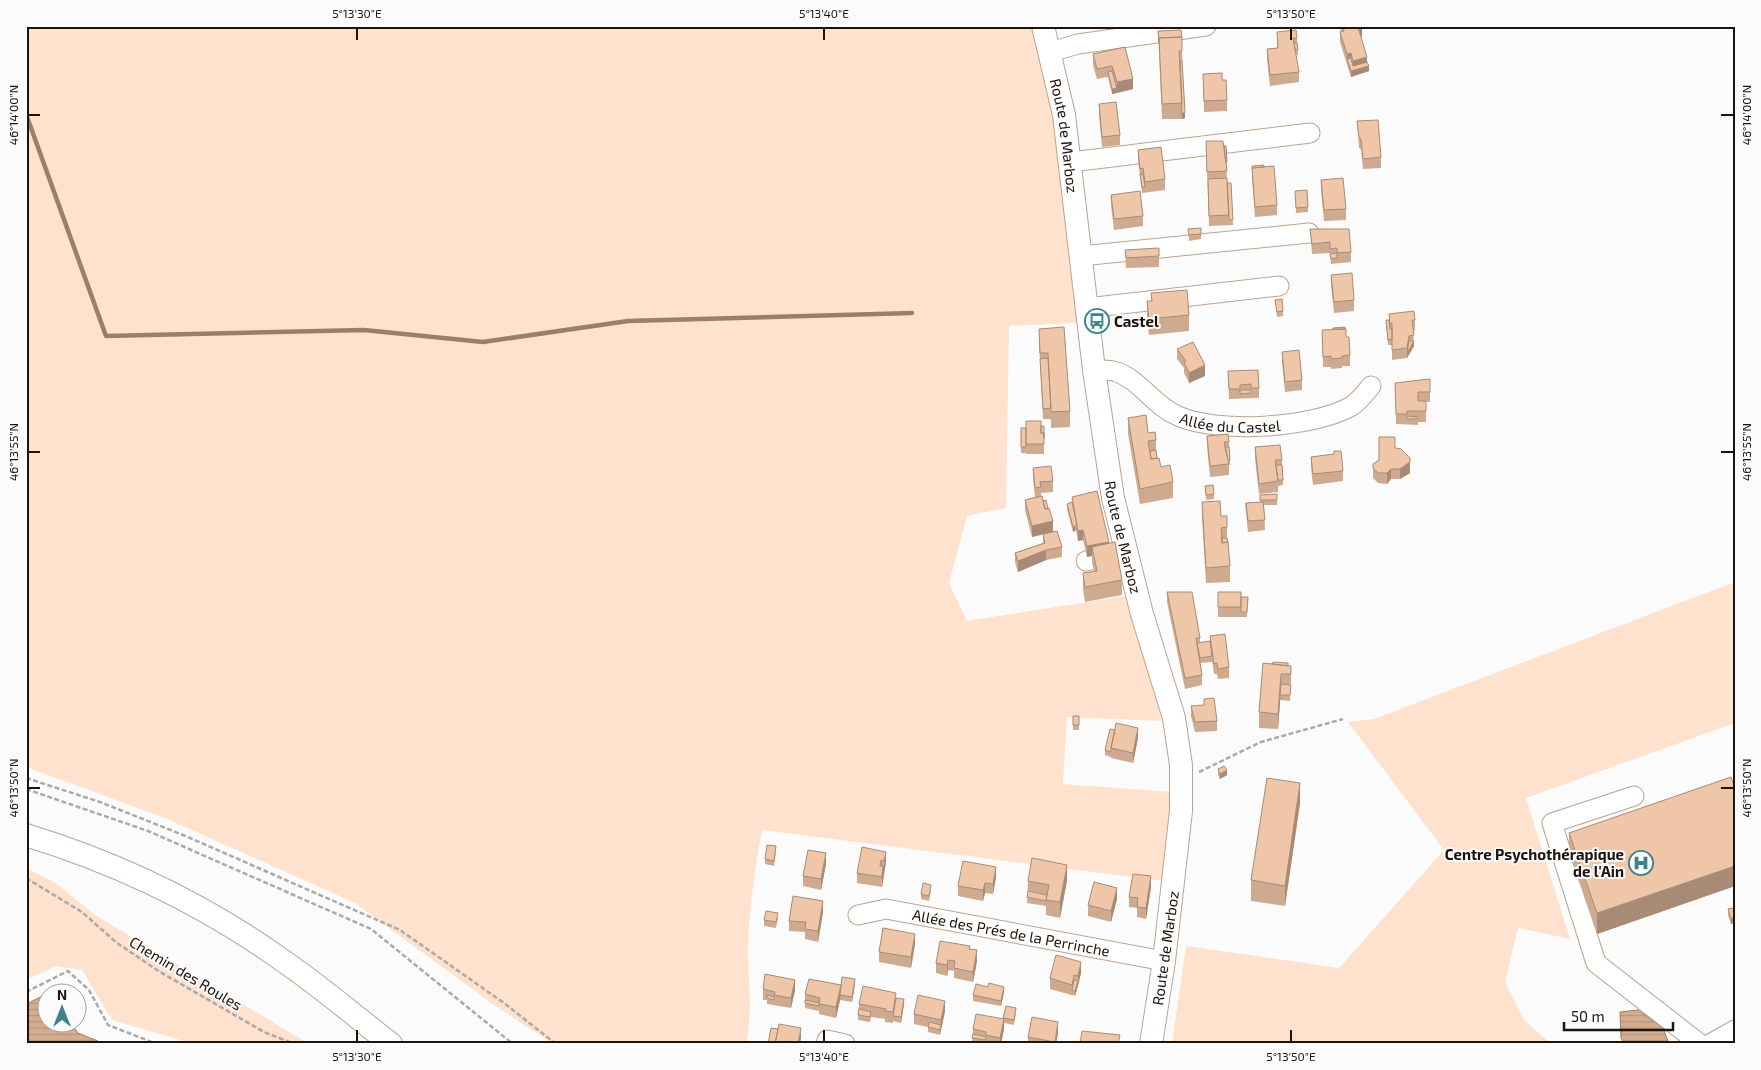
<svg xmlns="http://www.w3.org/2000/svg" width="1761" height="1070" viewBox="0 0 1761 1070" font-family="'Exo 2',sans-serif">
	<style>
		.green { fill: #fee2cd }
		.water { fill: url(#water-rules); stroke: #9d7f67 }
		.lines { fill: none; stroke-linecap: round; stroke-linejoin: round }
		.stream { stroke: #9d7f67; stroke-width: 4.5 }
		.minor-casing { stroke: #bfa28c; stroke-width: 21 }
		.major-casing { stroke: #bfa28c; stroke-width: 24 }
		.path { stroke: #aca9a6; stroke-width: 2.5; stroke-dasharray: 5 2.5; stroke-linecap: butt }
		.minor { stroke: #fff; stroke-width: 19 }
		.major { stroke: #fff; stroke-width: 22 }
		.wall { fill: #ceab90 }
		.shaded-wall { fill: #a78b76 }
		.building { fill: #efc7a8; stroke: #a78b76 }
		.ticks { fill: none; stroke: #1d130b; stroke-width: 2 }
		.labels { text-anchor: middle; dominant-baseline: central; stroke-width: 4; stroke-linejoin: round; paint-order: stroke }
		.street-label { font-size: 15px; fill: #1d130b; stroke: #fbfbfb }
		.poi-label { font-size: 15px; font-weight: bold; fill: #1d130b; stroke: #fbfbfb; text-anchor: start }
		.neatline { fill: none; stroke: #1d130b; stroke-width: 2 }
		.ticks-label { font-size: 12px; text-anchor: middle; fill: #1d130b }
	</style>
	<defs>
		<pattern id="water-rules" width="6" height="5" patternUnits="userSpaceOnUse" patternTransform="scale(1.25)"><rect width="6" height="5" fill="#d4ad8e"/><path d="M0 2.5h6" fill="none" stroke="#b69479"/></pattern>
	</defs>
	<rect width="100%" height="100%" fill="#fbfbfb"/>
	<path class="green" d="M26,26H1033L1048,92L1062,169L1078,323L1009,326L1006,508L967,516L949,583L967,621L1126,596L1162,721L1067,717L1063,784L1173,792L1163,881L762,830C755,869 749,908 748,948C748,979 753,1013 746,1044H553L494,1005L355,903L165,818L26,767Z
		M1735,582V723L1526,798L1570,939L1518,928L1505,982L1524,1020L1551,1044H1172L1186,946L1339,968L1444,850L1348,722L1374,719Z
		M26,868L57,884L95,915L309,1044H194L112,1020L82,970L56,966L26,980Z"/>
	<path class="water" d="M47,994L48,1022L71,1023L78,1033L105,1044H26V1004Z
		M1638,1010L1663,1028L1668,1041L1663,1044H1624L1621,1038L1620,1012Z"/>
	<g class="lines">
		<path class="stream" d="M26,114L106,336L364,330L483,342L628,321L912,313"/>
		<defs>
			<g id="minor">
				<path d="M1050,52L1078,44L1206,26"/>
				<path d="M1071,162L1310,133"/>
				<path d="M1081,256L1309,233"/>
				<path d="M1087,308L1279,286"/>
				<path id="s1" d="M1094,370C1101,370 1110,369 1117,372C1141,381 1154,406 1178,416C1219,434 1311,428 1350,407C1358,403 1365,393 1371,386"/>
				<path d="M1086,561L1117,554"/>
				<path d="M1634,796L1552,823L1596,963L1700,1044"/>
				<path id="s2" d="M858,915L886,909L1164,961"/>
				<path d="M826,1044L827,1040L845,1044"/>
				<path d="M1710,1044L1735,1030"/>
			</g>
			<g id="major">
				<path id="s3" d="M1043,26L1064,115L1094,370L1113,498L1142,614L1174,718L1181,765V811L1164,961L1151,1044"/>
				<path d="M26,835C117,863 205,905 282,960C320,986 355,1016 391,1044"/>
			</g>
		</defs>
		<use href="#minor" class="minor-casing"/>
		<use href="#major" class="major-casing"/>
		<path class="path" d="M1199,772L1261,742L1343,719
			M26,778L100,802L183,835L400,930L504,1003L556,1044
			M26,789L148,831L371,929L513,1044
			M26,878L82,912L117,943L160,972L264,1032L292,1043
			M26,992L68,971L89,990L108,1025L157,1044"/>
		<use href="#minor" class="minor"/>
		<use href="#major" class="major"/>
	</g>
	<path class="wall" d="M1337,26H1362V36H1361L1369,71L1351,77L1340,42V32H1341L1340,28L1338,29Z
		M1158,31L1182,51L1185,118L1182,119H1162Z
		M1277,32L1297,38L1298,55H1296L1299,72V82L1270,86L1267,59V49L1277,48Z
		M1125,47L1133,89L1112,94L1108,77L1097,79L1093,65V54Z
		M1203,74L1222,80L1227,100V111L1204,112Z
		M1099,104L1120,135V145L1102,147L1099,115Z
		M1357,121L1381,157V168L1363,169L1361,149L1359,148Z
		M1206,141L1226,146L1227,183H1231L1233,225L1209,226Z
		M1138,150L1165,179V190L1142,193L1138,160Z
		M1252,166L1264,167L1277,205V215L1255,217L1252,178Z
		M1321,180L1346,209V220L1324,221L1321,190Z
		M1295,191L1308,207V212L1296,213Z
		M1111,195L1143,216V226L1114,230L1111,205Z
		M1201,228V239L1189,241L1188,229Z
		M1310,229L1351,252V262L1331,264L1330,253L1312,254Z
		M1159,248V267L1126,268L1125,250Z
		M1331,275L1354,300V311L1334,313L1331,286Z
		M1151,293L1189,315V331L1149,335L1147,317V301H1151Z
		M1275,300L1283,311V316L1277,317Z
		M1389,314L1415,320V330L1413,331L1414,346L1407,358L1392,360V345H1388L1386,325V320H1389Z
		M1039,329L1070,411V427L1051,428V417V419H1043L1039,344Z
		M1322,330L1346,337L1350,355V366H1342V368L1331,369V367H1323Z
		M1177,349L1205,376L1189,383L1184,373V368L1177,359Z
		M1282,352L1302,380V390L1285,392L1282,362Z
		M1228,371L1259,388V398L1229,399Z
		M1430,379V402H1426V422H1418V425L1396,424L1395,383Z
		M1128,418L1148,433L1156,440V450L1157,458L1161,467L1173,482V498L1140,504L1128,434Z
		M1041,426H1044V454H1026V453H1021V428Z
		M1207,436L1229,442L1230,460V465H1229V475L1210,477L1207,446Z
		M1255,447L1282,460L1283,485L1278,486V492L1259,494L1255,458Z
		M1395,448L1410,473L1400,479H1391L1387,484L1378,483L1373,478V464Z
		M1334,454L1343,471V481L1313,485L1311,467V457Z
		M1033,468L1053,481V492L1041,493V496L1053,532L1062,547V557L1046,560L1018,572L1015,563V553L1043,543V534L1032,537L1025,510V500L1035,497L1033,479Z
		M1205,486L1214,494V499L1206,500Z
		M1277,494V505H1264L1265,530L1248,532L1245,503L1260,502V495Z
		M1072,497L1109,544L1122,580V595L1085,602L1083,589V573L1094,571L1092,562V556L1087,557L1083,540L1078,541L1076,530L1073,532L1067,509V504L1072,502Z
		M1202,502L1221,516L1227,527V538L1230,566V582L1206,583L1202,518Z
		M1167,592L1200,638V643L1210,642V636L1229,667V678L1218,679L1217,674H1214L1212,660V662L1200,663L1202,675V685L1185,689L1167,602Z
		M1218,592L1241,597H1248L1247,617H1218Z
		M1263,663L1291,666V681L1290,701L1280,700L1278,729L1259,728V712Z
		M1204,699L1217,721V731L1195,732L1191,716V706L1204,705Z
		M1073,716H1079V730H1073Z
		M1138,738L1133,763L1111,758V757L1105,755V750Z
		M1218,769L1227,775L1220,779L1218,775Z
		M1735,788V886L1597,934L1569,853V833Z
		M1300,803L1285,906L1251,901V880Z
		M776,851L774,866L765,864V859Z
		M886,852V862L882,887L857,883V873Z
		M826,864L821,890L803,886V876Z
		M996,877L993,894L985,893L983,901L958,896V886Z
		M1067,880L1060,918L1046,915V906L1027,903L1028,881Z
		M1151,887L1146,919L1137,917V908L1129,907V897Z
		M931,890L929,901L921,899V894Z
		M1117,899L1111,922L1088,916V905Z
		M1733,908L1731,924L1728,915V909Z
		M823,912L818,942L805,939V932L789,931V921Z
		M778,918L776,928L764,926V920Z
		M915,944L911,968L879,962V952Z
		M970,949L977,961L973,982L954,978V971L948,970L947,976L936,973V963Z
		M1081,973L1075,996L1050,989V978Z
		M855,984L852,1002L840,1000L836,1018L819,1014V1011L805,1008V994Z
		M988,987L1004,992L1001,1006L973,1001V995Z
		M763,989L795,990L791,1008L767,1004V1000H763Z
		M896,998L904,1004L901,1023L893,1021V1023L885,1022V1019L871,1017L870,1022L858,1020L859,1004Z
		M1006,1006L1016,1013L1014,1025L1004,1023V1029L1001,1044L972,1043L973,1029L1003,1019Z
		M945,1011L940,1035L928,1032V1027L914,1024V1014Z
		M1058,1033L1056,1044H1028V1037Z"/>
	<path class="shaded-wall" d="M1362,26V36L1358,37V27Z
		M1351,53V63L1347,59V64V54Z
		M1367,57V67L1369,66V71L1351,77V71H1353V61Z
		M1133,79V89L1117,93V82Z
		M1117,88V93L1112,94V89Z
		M1185,112V118L1182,119V114Z
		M1409,336V347L1414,341V346L1407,358V348Z
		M1205,365V376L1189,383V373Z
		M1410,458V473L1400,479V469Z
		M1391,469V479L1387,484V473Z
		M1053,521V532L1032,537V526Z
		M1075,526L1076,530L1073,532V527Z
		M1083,530V540L1078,541V531Z
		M1109,542V552L1092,547V556L1087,557V546Z
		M1046,550V560L1018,572V561Z
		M1281,674V689L1278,729V714Z
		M1138,728V738L1133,763V753Z
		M1227,770V775L1220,779V774Z
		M1300,783V803L1285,906V886Z
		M886,852V862L882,887V877L883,866H884Z
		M826,853V864L821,890V879Z
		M1067,865V880L1060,918V902Z
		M1735,866V886L1597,934V913Z
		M996,867V877L993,894V884Z
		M1151,876V887L1146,919V908Z
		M985,883V893L983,901V890Z
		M1117,888V899L1111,922V911Z
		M823,901V912L818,942V931Z
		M1735,917V923L1731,924V919Z
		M915,934V944L911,968V957Z
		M977,950V961L973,982V972Z
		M948,960V970L947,976V965Z
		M1081,962V973L1078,986V976Z
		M855,979V984L852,1002V997Z
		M795,980V990L791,1008V998Z
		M1078,981V986L1075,996V991Z
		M841,985L840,1000L836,1018V1007Z
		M1004,987V992L1001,1006V1001Z
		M904,999V1004L901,1023V1017Z
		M945,1001V1011L940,1035L941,1020Z
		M1004,1019V1029L1001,1044H1000V1038Z
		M1058,1022V1033L1056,1044H1055Z
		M801,1028V1038L800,1044H798Z"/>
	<path class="building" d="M1343,26H1359L1358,27L1367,57L1353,61L1351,53L1347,54L1340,32L1344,31Z
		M1181,30L1182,37L1159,38V43L1158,31Z
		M1296,30L1297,38H1293L1299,72L1270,75L1267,49L1278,48L1277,32Z
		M1182,37V51H1179L1182,103L1162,104L1159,38Z
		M1294,43H1297L1298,50H1295Z
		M1125,47L1133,79L1117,82L1112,66L1097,69L1093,54Z
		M1351,58L1353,66L1367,62L1369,66L1351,71L1347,59Z
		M1180,61H1182L1185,112L1182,114Z
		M1112,71L1117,88L1112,89L1108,72Z
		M1222,73V80H1226L1227,100L1204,101L1203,74Z
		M1116,102L1120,135L1102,137L1099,104Z
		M1378,120L1381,157L1363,159L1361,139L1359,137L1357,121Z
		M1206,141H1223L1227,171L1207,172Z
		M1224,146H1226L1227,162H1226Z
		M1161,147L1165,179L1145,182L1143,168L1140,169L1138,150Z
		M1264,165V167L1252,168V166Z
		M1274,166L1277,205L1255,207L1252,168Z
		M1140,174H1143L1145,187H1142Z
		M1227,178L1229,215L1209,216L1208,179Z
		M1343,178L1346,209L1324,210L1321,180Z
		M1227,183H1231L1233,220H1229Z
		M1307,190L1308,207L1296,208L1295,191Z
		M1140,191L1143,216L1114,219L1111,195Z
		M1201,228V234L1189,235L1188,229Z
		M1310,229H1349L1351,252L1337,253V248L1330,249V242L1312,244Z
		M1159,248V256L1126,258L1125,250Z
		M1337,253V258L1331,259L1330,254Z
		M1352,273L1354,300L1334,302L1331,275Z
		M1187,290L1189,315L1149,319L1147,301H1152L1151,293Z
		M1282,299L1283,311L1277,312L1275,300Z
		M1414,311L1415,320H1412L1414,335L1409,336L1407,348L1392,350V323L1390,324L1389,314Z
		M1386,320H1389L1390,329H1392V339L1388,340Z
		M1064,327L1070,411L1051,412L1048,353H1040L1039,329Z
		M1345,327V329H1333V328Z
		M1346,329V337H1349L1350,355L1342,356V358L1331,359V356L1323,357L1322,330Z
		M1409,341H1414L1407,353Z
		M1193,342L1205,365L1189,373L1184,362L1186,361L1177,349Z
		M1299,350L1302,380L1285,382L1282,352Z
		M1048,358L1051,408L1043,409L1040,359Z
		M1258,370L1259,388H1251V384L1240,385V389H1229L1228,371Z
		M1430,379V392H1418V401H1426V411H1407V414H1396L1395,383Z
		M1240,390H1251V393L1240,394Z
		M1146,415L1148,433L1155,432L1156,440L1148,441L1151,459L1159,458L1161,467L1170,465L1173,482L1140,489L1128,418Z
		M1407,416L1418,417V419H1407Z
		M1026,421H1041V433H1044V444H1026Z
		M1041,426H1044V438V433H1041Z
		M1021,428H1026V447H1021Z
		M1228,434L1229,442H1224L1229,464L1210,466L1207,436Z
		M1379,437H1395V448L1401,449L1410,458V462L1400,469H1391L1387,473H1378L1373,468V464L1379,460Z
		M1280,445L1282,460H1275L1278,481L1259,484L1255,447Z
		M1225,447H1229L1230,460H1228Z
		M1156,450L1157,458L1151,459L1150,451Z
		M1334,451H1341L1343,471L1313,474L1311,457L1334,454Z
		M1276,465H1282L1283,480H1278Z
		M1051,466L1053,481L1040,482L1041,487L1035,488L1033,468Z
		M1213,485L1214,494L1206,495L1205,486Z
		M1097,491L1109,542L1087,546L1083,530L1078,531L1072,497Z
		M1277,494V500H1260V495Z
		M1042,496L1045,509L1049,508L1053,521L1032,526L1025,500Z
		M1046,500L1048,509H1045L1043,501Z
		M1220,501L1221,516H1227V527L1221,528L1222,543L1228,542L1230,566L1206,568L1202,502Z
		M1072,502L1077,525L1073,527L1067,504Z
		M1263,502L1265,520L1248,521L1246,503Z
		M1057,531L1062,547L1046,550L1018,561L1015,553L1045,543L1043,534Z
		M1222,538H1227L1228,542L1222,543Z
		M1115,542L1122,580L1085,587L1083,573L1097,571L1092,547Z
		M1167,592H1192L1200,638H1196L1202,675L1185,678Z
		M1218,592H1241V607H1218Z
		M1241,597H1248L1247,612H1241Z
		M1225,634L1229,667L1218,669L1217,663L1214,664L1210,636Z
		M1210,641L1212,656L1200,658L1197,643Z
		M1273,662L1288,663V666L1272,664Z
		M1263,663L1291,666V674H1281L1278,714L1259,712Z
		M1281,684L1291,685L1290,695H1280Z
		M1214,698L1217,721L1195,722L1191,706L1204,705V699Z
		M1073,716H1079V725H1073Z
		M1116,723L1138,728L1133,753L1111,748Z
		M1110,729L1115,730L1111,748V752L1105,750Z
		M1224,766L1227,770L1220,774L1218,769Z
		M1731,777L1735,788V866L1597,913L1569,833Z
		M1267,778L1300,783L1285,886L1251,880Z
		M767,845L776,846L774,861L765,859Z
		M862,847L886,852L884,861L881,860L880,866H883L882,877L857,873Z
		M808,850L826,853L821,879L803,876Z
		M1032,858L1067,865L1060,902L1046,900L1049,885L1028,881Z
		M963,861L996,867L993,884L985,883L983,890L958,886Z
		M1133,874L1151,876L1146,908L1137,907L1138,898L1129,897Z
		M1094,882L1117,888L1111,911L1088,905Z
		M923,883L931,885L929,896L921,894Z
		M1028,891L1047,895L1046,901L1027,897Z
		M793,896L823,901L818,931L805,929L806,922L789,921Z
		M1733,908L1735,912V917L1731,919L1728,909Z
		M766,911L778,913L776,922L764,920Z
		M883,928L915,934L911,957L879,952Z
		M940,941L970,946L969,949L977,950L973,972L954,968L955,961L948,960L947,965L936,963Z
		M1056,955L1081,962L1078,976L1074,975L1072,985L1050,978Z
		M765,974L795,980L791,998L774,995L775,992L763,989Z
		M842,977L855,979L852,997L840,995Z
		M809,979L841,985L836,1007L819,1004L820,998L805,994Z
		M1074,980L1078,981L1075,991L1072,990Z
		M989,983L1004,987L1001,1001L973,995L976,984L988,987Z
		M863,986L896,993L893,1012L885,1011L886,1009L859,1004Z
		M767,995L774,997V1000L767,998Z
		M918,995L945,1001L941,1020L914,1014Z
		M896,998L904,999L901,1017L893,1016Z
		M805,1000L819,1003V1006L805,1003Z
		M1006,1006L1016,1008L1014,1020L1003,1018Z
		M859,1009L871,1012L870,1017L858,1015Z
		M976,1014L1004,1019L1000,1038L986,1035V1032L973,1029Z
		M1032,1017L1058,1022L1055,1042L1028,1037Z
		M929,1022L941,1025L940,1030L928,1027Z
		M779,1024L801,1028L798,1044H775Z
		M771,1028L778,1029L775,1044H768Z
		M1082,1031L1120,1035L1118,1044H1080Z
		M973,1034L986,1037V1040L972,1038Z"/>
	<path class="ticks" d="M357,28V40M824,28V40M1291,28V40M28,115H40M1721,115H1734M28,452H40M1721,452H1734M28,788H40M1721,788H1734M357,1030V1042M824,1030V1042M1291,1030V1042"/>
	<defs>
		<symbol id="bus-ring" viewBox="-11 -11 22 22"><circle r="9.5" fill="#fbfbfb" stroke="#3c838b" stroke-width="1.5"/><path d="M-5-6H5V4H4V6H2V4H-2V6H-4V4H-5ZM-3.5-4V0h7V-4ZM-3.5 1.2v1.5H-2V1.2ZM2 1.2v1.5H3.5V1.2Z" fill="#3c838b"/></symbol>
		<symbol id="hospital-ring" viewBox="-11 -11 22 22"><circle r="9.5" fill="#fbfbfb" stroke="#3c838b" stroke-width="1.5"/><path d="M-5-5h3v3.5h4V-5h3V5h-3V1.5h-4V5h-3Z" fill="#3c838b"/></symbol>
	</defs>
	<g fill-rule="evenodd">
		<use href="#bus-ring" x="1083" y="307" width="28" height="28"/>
		<use href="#hospital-ring" x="1627" y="849" width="28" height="28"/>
	</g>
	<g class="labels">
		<g class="street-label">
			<text stroke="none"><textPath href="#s3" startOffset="112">Route de Marboz</textPath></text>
			<text stroke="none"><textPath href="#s1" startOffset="152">Allée du Castel</textPath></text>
			<text stroke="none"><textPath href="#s3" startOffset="518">Route de Marboz</textPath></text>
			<text stroke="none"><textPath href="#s2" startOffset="156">Allée des Prés de la Perrinche</textPath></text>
			<text transform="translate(1165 948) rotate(-82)">Route de Marboz</text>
			<text transform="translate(186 973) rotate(31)">Chemin des Roules</text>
		</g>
		<g class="poi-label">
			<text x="1114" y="321">Castel</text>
			<text x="1624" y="854" text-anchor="end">Centre Psychothérapique<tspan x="1624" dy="17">de l'Ain</tspan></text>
		</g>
	</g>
	<rect width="1761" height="1070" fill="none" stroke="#fbfbfb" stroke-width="55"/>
	<g transform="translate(62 1008)"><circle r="24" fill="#fbfbfb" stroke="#a29e9b"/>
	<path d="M0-4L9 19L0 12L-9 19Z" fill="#3c838b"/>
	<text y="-8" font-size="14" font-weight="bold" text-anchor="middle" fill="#1d130b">N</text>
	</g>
	<path d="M1564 1022v8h109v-8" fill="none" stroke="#1d130b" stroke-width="2.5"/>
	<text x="1571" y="1022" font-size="15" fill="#1d130b" stroke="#fbfbfb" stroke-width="4" paint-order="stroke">50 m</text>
	<rect x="28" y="28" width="1706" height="1014" class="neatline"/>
	<g class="ticks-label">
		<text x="357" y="18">5°13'30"E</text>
		<text x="824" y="18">5°13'40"E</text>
		<text x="1291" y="18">5°13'50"E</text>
		<text transform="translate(14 115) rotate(-90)" y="4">46°14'00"N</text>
		<text transform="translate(1747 115) rotate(-90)" y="4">46°14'00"N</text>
		<text transform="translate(14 452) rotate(-90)" y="4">46°13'55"N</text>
		<text transform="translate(1747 452) rotate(-90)" y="4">46°13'55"N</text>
		<text transform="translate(14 788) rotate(-90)" y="4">46°13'50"N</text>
		<text transform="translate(1747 788) rotate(-90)" y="4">46°13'50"N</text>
		<text x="357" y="1061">5°13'30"E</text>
		<text x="824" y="1061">5°13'40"E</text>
		<text x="1291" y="1061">5°13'50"E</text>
	</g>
</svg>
